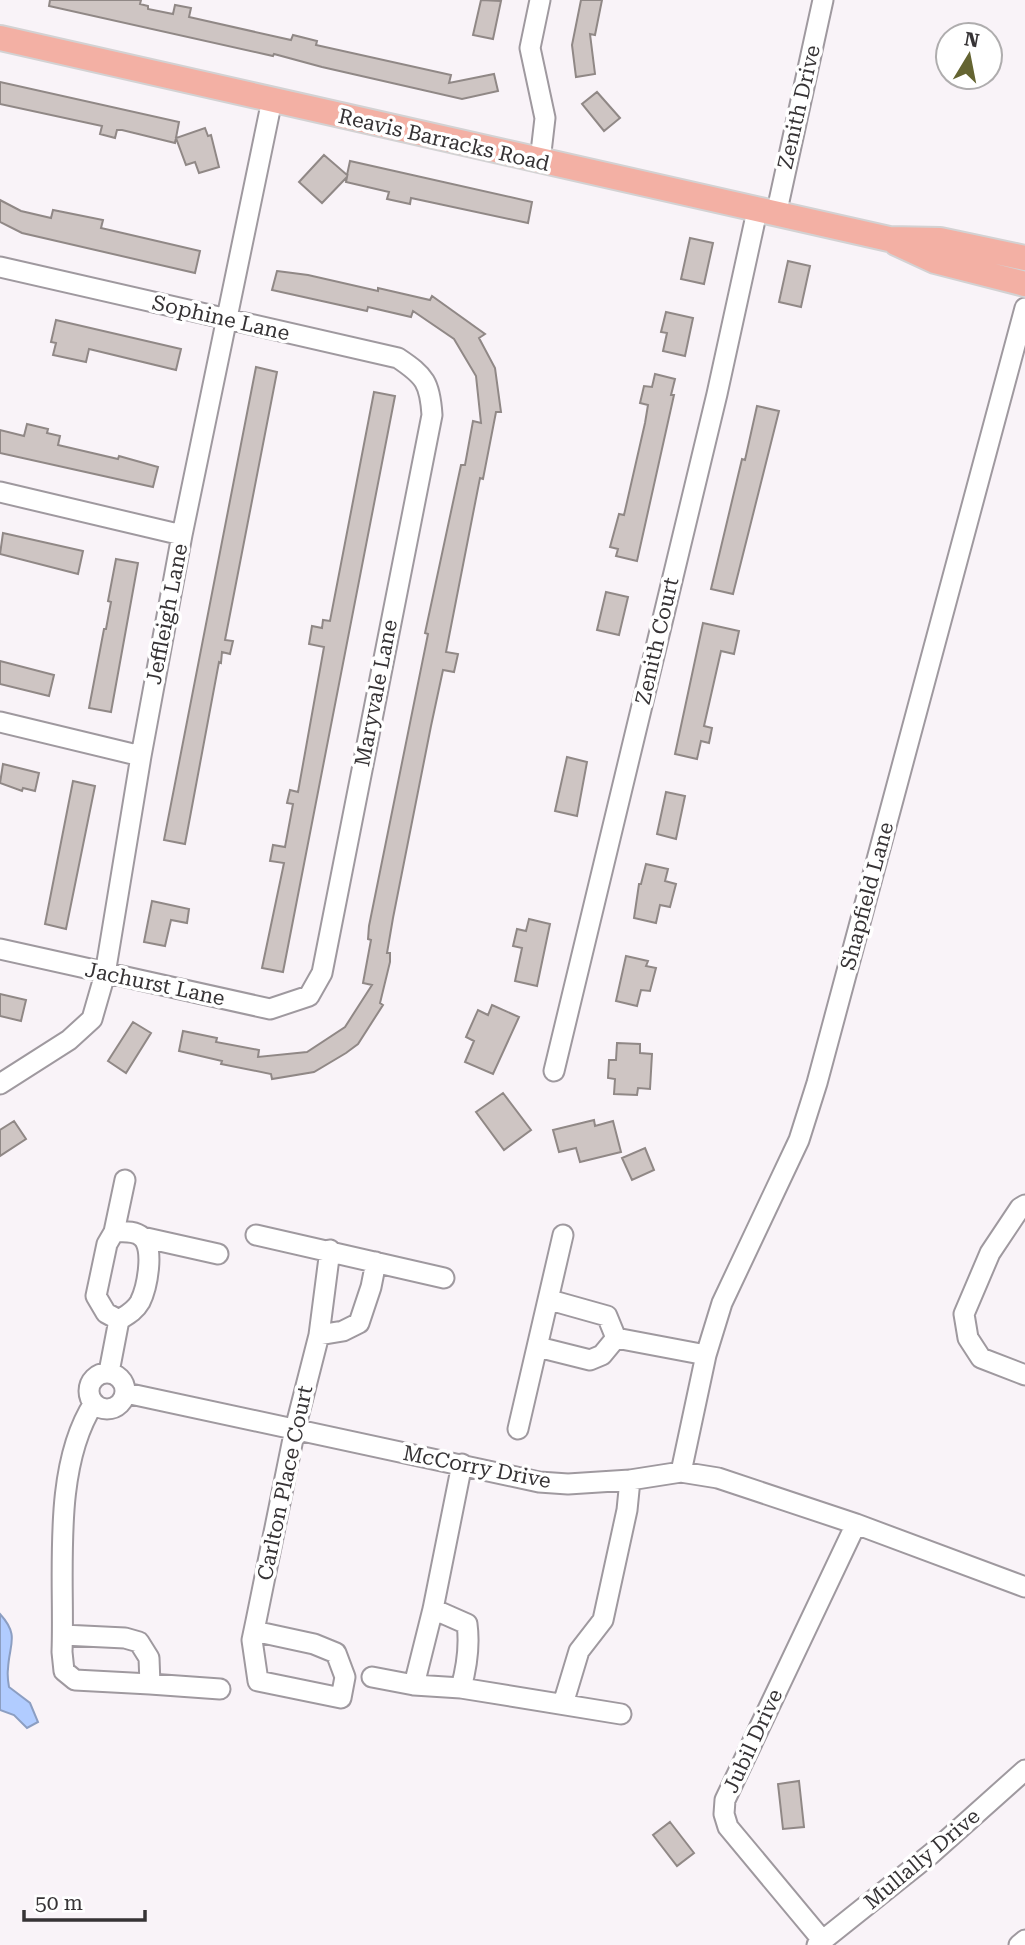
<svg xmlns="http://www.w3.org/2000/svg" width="1025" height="1945" viewBox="0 0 1025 1945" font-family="'Roboto Serif',serif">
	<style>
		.water { fill: #b1ccff; stroke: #8c9ec2; stroke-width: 2 }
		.building { fill: #cec5c3; stroke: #908886; stroke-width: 2 }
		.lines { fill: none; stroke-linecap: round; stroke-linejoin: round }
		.minor-casing { stroke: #9f999f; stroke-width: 23 }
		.major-casing { stroke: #d3d2d3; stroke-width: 28 }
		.minor { stroke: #fff; stroke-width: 19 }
		.major { stroke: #f3b0a4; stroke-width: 24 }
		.labels { text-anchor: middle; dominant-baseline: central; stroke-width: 7; stroke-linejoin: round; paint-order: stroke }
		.street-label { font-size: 21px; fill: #363335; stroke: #fff }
	</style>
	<rect width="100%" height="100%" fill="#f9f3f8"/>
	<path class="water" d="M0,1614C20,1636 9,1644 8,1669C7,1675 8,1681 9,1687L30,1703L38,1722L27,1728L14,1715L0,1710Z"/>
	<path class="building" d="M50,0H141L140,4L148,6V9L173,14L175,5L191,8L189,17L291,40L293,35L317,41L316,45L451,75L449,83L494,74L498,91L462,99L322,67L274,54L273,56L49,6Z
		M481,0L501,1L493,39L473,35Z
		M581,0H602L595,35L590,34L595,74L576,77L572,45Z
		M0,82L179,122L175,143L122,130H117L115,138L100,134L102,126L0,104Z
		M597,92L620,118L604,131L582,104Z
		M205,128L208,136L211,135L219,167L199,173L195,162L186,165L176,138Z
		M324,155L347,175L350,161L532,202L528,223L411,198L410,204L387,199L389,192L346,182L347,177L322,203L299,182Z
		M0,200L21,211L51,218L53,210L103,220L101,228L200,251L195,273L22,233L0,222Z
		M690,238L713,243L704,284L681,279Z
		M788,261L810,266L801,307L779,302Z
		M277,271L308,275L378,291V288L430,300L432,296L485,334L479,338L495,368L501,412H496L483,479L480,478L446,652L458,654L454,672L443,670L431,726L393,918L387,953H390V962L380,1003L383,1005L358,1044L346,1053L314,1072L272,1079L271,1074L221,1064L222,1061L179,1051L183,1031L217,1038L216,1042L259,1050L258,1057L307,1052L345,1027L372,985L363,983L371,940L368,939L369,926L428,634L425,633L461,465H465L473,421L481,423L476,376L454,339L413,311L411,317L368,307L367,311L272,290Z
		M666,312L693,318L685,356L663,351L667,333L661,332Z
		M56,320L181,349L176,370L89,349L86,362L53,355L56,343L51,342Z
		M256,367L277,372L225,640L233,641L230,654L222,652L221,663L219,662L185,844L164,840Z
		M655,374L675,379L671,395H674L637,561L616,556L618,549L610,547L619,514L624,515L645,423L648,405L640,403L644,386L652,387Z
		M374,392L395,396L283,972L262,968L284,863L270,861L273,845L285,847L293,804L287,803L290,790L298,792L324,647L309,644L312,626L322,628L323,620L330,621Z
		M757,406L779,411L733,594L711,589L742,459L745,460Z
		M27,424L48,429L47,433L60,436L58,445L118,459L119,456L158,467L153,487L0,453V430L24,436Z
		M3,533L83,551L78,574L0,554Z
		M116,559L138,563L111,712L89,708L104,629H106L111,602L108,601Z
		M606,592L628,597L619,635L597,630Z
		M703,623L739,631L734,654L721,651L704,726L712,728L709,743L701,741L697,759L675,754Z
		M0,661L54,675L49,696L0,684Z
		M567,757L587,762L577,816L555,811Z
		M3,764L39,773L35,791L23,788L22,791L0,783Z
		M73,781L95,786L66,929L45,924Z
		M666,792L685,796L676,839L657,834Z
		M646,864L668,869L665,881L676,884L670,907L660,905L656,923L634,918L639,884H641Z
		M152,901L189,909L187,923L171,920L165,946L144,942Z
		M529,919L550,924L537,986L515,981L522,948L513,946L517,929L526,931Z
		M626,956L648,961L646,966L656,968L650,991L641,990L637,1006L616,1001Z
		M0,994L26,1000L21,1021L0,1016Z
		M492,1005L519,1017L493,1074L465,1062L474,1041L466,1037L478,1010L488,1015Z
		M133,1022L151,1033L126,1073L108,1061Z
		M617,1043L640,1044V1053L652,1054L650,1089L638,1088L637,1095L614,1094L615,1079L608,1078L609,1060H616Z
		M503,1093L531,1130L504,1150L476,1112Z
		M594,1120L595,1126L613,1121L621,1152L580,1162L576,1148L559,1152L553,1130Z
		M14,1121L26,1139L0,1156V1130Z
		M645,1148L654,1170L632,1180L622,1158Z
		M799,1781L804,1827L783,1829L778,1784Z
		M670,1822L694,1853L677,1866L653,1835Z"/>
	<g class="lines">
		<defs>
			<path id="minor" d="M540,161L545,118L530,48L540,0
				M776,215L823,0
				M0,267L398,358C425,376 430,383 432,415L322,973L309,996L270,1009L0,949
				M0,492L182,535
				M0,722L141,756
				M554,1071L717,394L757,211
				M0,1084L69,1040L92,1019L105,974L141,756L182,535L272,100
				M1025,1205L1020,1208L990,1253L964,1314L968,1338L981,1358L1025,1375
				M114,1232L125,1180
				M256,1235L444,1278
				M142,1237L218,1254
				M550,1300L607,1316L616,1338
				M319,1335L343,1331L359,1323L371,1287L376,1262
				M616,1338L706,1355
				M538,1347L590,1360L602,1355L616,1338
				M109,1372L119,1320L106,1313L96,1296L107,1244L114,1232C123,1232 134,1230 142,1237C155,1248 147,1288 140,1302C135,1311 127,1315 119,1320
				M89 1391a18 18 0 1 1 36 0a18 18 0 1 1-36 0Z
				M126,1393L539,1482L568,1484L630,1480L681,1472L718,1478L856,1524L1025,1587
				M518,1429L563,1235
				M681,1472L706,1355L722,1303L799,1140L817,1083L1025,308
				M433,1609L467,1624C470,1646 467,1666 461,1688
				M254,1631L314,1644L336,1653L345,1677L341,1698L258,1681L252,1640L256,1621L295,1429L319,1335L330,1250
				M63,1635L125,1638L139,1642L149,1658L150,1684L75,1680L64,1671L62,1652C65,1577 51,1469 94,1403
				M372,1677L414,1685L461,1688L621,1714
				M150,1684L220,1689
				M414,1685L433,1609L462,1464
				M563,1704L579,1651L603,1620L627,1510L630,1480
				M823,1941L728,1827L724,1814L725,1800L856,1524
				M817,1945L931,1854L1025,1770
				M1019,1945L1025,1940"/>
			<path id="major" d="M0,38L889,239L940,240L1025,258
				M896,243L935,261L1025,284"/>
		</defs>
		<use href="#minor" class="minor-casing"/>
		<use href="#major" class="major-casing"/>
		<use href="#minor" class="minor"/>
		<use href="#major" class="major"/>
	</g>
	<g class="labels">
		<g class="street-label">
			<text transform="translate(799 107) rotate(-77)">Zenith Drive</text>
			<text transform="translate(444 140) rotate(13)">Reavis Barracks Road</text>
			<text transform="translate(221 318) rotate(13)">Sophine Lane</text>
			<text transform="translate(167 614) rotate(-79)">Jeffleigh Lane</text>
			<text transform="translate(657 641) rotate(-77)">Zenith Court</text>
			<text transform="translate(376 693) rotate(-79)">Maryvale Lane</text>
			<text transform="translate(867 896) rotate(-75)">Shapfield Lane</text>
			<text transform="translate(155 984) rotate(12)">Jachurst Lane</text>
			<text transform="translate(477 1467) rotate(11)">McCorry Drive</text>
			<text transform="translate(285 1483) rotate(-78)">Carlton Place Court</text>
			<text transform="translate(753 1741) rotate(-65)">Jubil Drive</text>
			<text transform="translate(922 1859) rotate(-40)">Mullally Drive</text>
		</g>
	</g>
	<g transform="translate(969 56) rotate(10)"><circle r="33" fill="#ffffff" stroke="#afadae" stroke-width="2"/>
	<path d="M0-5L12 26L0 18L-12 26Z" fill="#646431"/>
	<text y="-10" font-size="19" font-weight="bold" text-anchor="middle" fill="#363335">N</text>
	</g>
	<path d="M24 1910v10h121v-10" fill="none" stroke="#363335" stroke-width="3.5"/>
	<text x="35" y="1910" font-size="21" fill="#363335" stroke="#ffffff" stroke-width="5" paint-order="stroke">50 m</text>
</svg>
